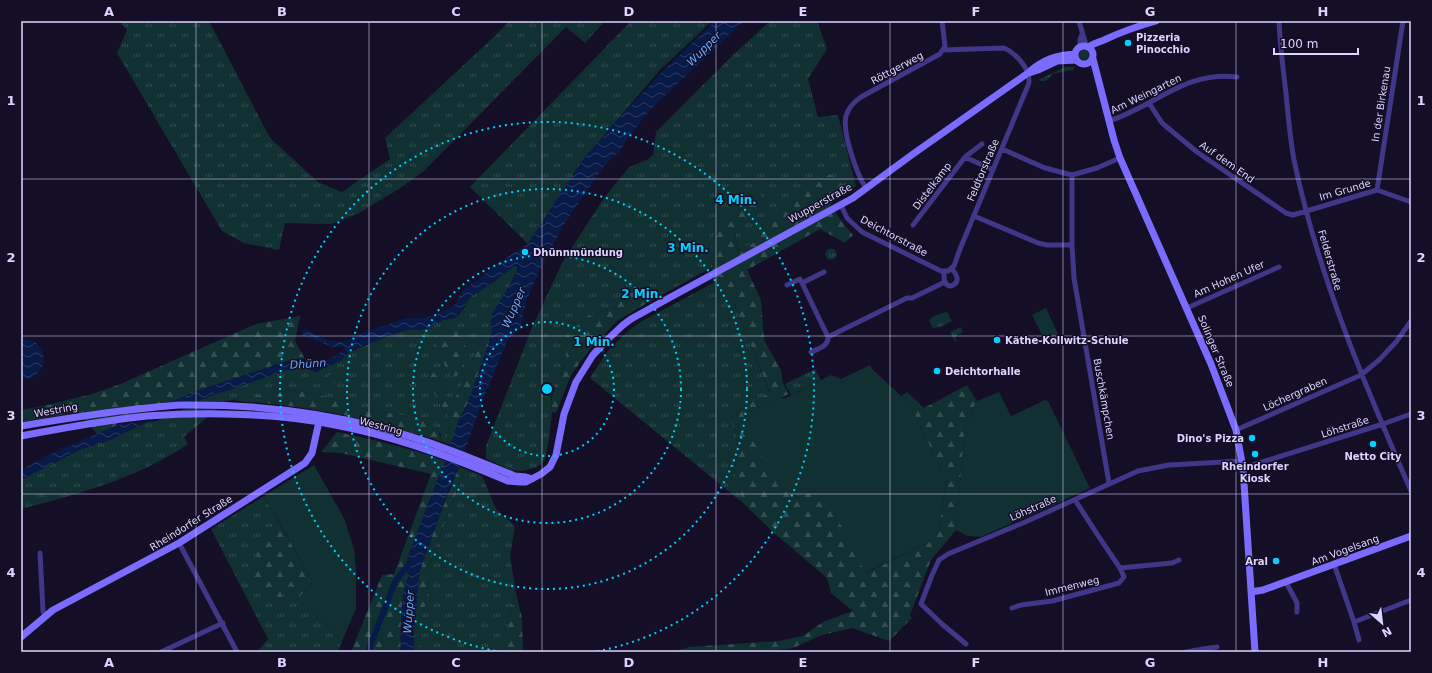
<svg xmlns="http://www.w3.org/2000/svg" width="1432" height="673" viewBox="0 0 1432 673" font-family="'DejaVu Sans',sans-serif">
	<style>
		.grass { fill: url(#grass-tufts) }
		.forest { fill: url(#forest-firs) }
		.garden { fill: #113032 }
		.water { fill: url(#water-waves) }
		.pier { fill: #150e27 }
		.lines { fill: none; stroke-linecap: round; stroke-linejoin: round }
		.canal { stroke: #081a47; stroke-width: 6 }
		.street { stroke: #413788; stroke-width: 5 }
		.secondary { stroke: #7b6cff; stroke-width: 7 }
		.grid { fill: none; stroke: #ddd5ff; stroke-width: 1; stroke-opacity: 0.55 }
		.ring { fill: none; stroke: #01d1ff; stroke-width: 2; stroke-dasharray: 2 4 }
		.poi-dot { fill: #01d1ff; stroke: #150e27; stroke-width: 1.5 }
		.labels { text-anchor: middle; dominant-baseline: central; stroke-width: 3; stroke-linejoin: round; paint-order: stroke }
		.poi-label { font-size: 10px; font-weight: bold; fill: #ddd5ff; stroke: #150e27; text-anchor: start }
		.street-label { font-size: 10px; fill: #ddd5ff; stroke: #150e27 }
		.water-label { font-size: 11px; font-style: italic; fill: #63aaff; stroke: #150e27 }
		.centre { fill: #01d1ff; stroke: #150e27; stroke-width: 2 }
		.ring-label { font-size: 12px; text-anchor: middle; font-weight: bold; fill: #01d1ff; stroke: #150e27; stroke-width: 3; stroke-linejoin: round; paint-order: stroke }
		.neatline { fill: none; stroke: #ddd5ff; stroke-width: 1.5 }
		.grid-label { font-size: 13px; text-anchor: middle; font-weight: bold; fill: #ddd5ff }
	</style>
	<defs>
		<pattern id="grass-tufts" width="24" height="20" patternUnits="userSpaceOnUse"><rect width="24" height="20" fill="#113032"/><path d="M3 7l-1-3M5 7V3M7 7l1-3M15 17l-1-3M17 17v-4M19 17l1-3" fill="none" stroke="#334d51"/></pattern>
		<pattern id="forest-firs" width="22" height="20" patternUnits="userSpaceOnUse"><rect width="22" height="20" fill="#113032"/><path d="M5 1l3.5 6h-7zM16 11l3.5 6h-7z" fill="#334d51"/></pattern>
		<pattern id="water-waves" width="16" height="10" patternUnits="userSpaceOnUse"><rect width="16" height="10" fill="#081a47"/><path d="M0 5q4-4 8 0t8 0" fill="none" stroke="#2c3a63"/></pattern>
	</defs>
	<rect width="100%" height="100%" fill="#150e27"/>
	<path class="grass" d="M119,21H209L270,138L318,182L342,192L390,159L385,138L497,34L509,21H605L585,43L566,27L424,171L399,189L359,213L331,224L285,223L279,250L244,243L222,231L117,53L127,30Z
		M631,21H712L659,71L582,161L528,244L470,187Z
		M770,21H817L827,49L808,79L818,117L838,115L856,186L848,189L830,175L756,241L737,252L735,230L763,209L760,193L710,254L711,268L647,303L646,288L616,307L587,316L567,350L566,361L551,397L552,412L549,440L545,458L541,464L535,468L522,471L511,470L486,459V446L531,330L562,263L604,198L629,167L647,160L653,155L656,132L734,54Z
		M1065,67H1075L1073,70L1052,74C1050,80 1044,83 1038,80Z
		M825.5 254a5.5 5.5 0 1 1 11 0a5.5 5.5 0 1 1-11 0Z
		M514,265L517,266V271L505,294L493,312L492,326L481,340L459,391L452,402L443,393L438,377L428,369V381L442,408L450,418L447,437L452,443L451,445L440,441L441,434L425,419L358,408L324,396L293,390L226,401L184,437L188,444C138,478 79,494 21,509V480L79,450L105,442L167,413L202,399L295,367H304L316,372L320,370L340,361L348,353L388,336L406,330L427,329L443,320L454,318L458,316L465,307L468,300L472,296L492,283Z
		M715,282L716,287L734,303L770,394L744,406L730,418L739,442L729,453L743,503L590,378L607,352L626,333L642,321Z
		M947,312L952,321L940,327L933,328L929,321C933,315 940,313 947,312Z
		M961,327L963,332L957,335L955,338L957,341L955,342L950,332Z
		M815,369L821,380L791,395L785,384Z
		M465,469L482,476L496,509L515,526L510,556L516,593L503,639L508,652H421V617L425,607L430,571L427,569Z
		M264,496L278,521L261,539L283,606L282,592L290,586L298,599L342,641L338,652H257L268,639L211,529Z"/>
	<path class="forest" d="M830,174L848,189L830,204L839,218L853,235L845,243L820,229L747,270L761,300L764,340L781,370L783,383L789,394L743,414L796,498L822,487L866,573L935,539L939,531L946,480L909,403L901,396L907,392L924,408L967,385L977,401L965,427L956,530L931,560L910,615L912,618L889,641L852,628L822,635L793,648L761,652H671L689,647L778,641L803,636L823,622L853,611L831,593L827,578L773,532L743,503L729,453L739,442L730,418L744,406L770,393L734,303L716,287L711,268L710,254L714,233L751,191L760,193L763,209L735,230L737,252L756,241L758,228Z
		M647,288V303L617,321L590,349L571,375L556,413L552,412C552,407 551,401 552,397C557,374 573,365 563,340L587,316L616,307L619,297Z
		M300,316L295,341L305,359H293L197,391L97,434L78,412L21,422V410L44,406L92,394L118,385L256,324Z
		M492,326V331L487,349L468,402L458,422L452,443L447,437L450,418L442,408L428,381V368L438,377L443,393L453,401L459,391L481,340Z
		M451,327L463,331C467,351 466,357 457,376L451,377L446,368L434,338L440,331Z
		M334,374L336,380L334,384H317L316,379Z
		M293,390L324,396L358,408L425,419C434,424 441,430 440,441C419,435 399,428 378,423C332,411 284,404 237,401L235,399Z
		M337,432C374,440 410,448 445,461L407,559L409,575C401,590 400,634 401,652H351L382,575L394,574L431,474L341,453L321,452Z
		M459,467L465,469L427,569L430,571L425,607L421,617V652H414V633L419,573L437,522Z
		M278,521L313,581L298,599L290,586L282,592L283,606L278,612L252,575L261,539Z
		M516,593L522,618L523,652H508L503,639Z"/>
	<path class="garden" d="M1079 55a5 5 0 1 1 10 0a5 5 0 1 1-10 0Z
		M1046,308L1058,334L1045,341L1032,315Z
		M870,365L873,370L909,403L946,480L939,531L935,539L865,573L822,487L796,498L795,494L792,495L769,473L743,414L782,397L784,399L831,375L841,379Z
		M999,392L1011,416L1045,400L1048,401L1090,488L1047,508L980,537L967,536L956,530L965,427L977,401Z
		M314,465L344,518L354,549L356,570V609L342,641L298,599L313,581L264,496Z"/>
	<path class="water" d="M715,21H744L650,110L625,142L620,151L604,166L565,223L540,269L526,302L520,329L512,335L507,342L483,399L459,467L448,491L419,573L414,633V652H401C400,634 401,590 409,575L407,572V559L445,461L458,422L468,402L487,349L492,331L491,322L493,312L505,294L517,271L516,265L492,283L472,296L468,300L461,312L454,318L443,320L427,329L406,330L388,336L348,352L340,361L320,370L314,371L304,367H295L202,399L167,413L105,442L79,450L21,480V470L55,452L197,391L293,359L322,362L337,355L345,349V347H333L301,335L304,328C319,336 337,349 352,337L406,318H424L436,315L456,304L458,298L462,291L503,260L528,244L582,161L624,113L663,71Z
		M21,338C53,339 49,382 21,379Z"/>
	<path class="pier" d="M203,401L156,421L114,425L166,402Z"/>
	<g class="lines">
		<path class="canal" d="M368,652L395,582L412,560"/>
		<path class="street" d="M1079,21L1086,45
			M1279,21C1280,45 1283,69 1286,93C1288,115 1290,138 1294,160C1318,275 1364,383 1411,491
			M1080,46V40L1082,34
			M1149,103L1162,123L1197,152L1286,213L1293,215L1377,190L1411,202
			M1109,121C1154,107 1186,70 1237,77
			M1002,149L1045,168L1072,175
			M965,157L982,144
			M866,188C857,175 840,128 847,113C850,106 855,101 861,97L940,54L945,46L942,21
			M1377,190L1403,21
			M841,205L847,218L862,232L941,271H948L954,266L960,249L1029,83C1029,80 1029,76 1028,74C1025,64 1014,52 1004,48L943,50
			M974,216L1038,243L1047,245H1072
			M913,225L965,157L993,170
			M944,271C944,278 943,285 951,286C961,282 957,275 952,269
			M824,272L802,283L828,337L907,298H912L945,282
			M787,285L800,279L802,283
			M1187,308L1279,267
			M811,352C818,349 829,346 828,337
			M1236,430L1361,375L1379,360L1396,342L1411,321
			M1243,468L1383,424L1411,414
			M1109,483L1074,278L1072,245V175L1097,168L1120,158
			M1075,500L1099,537L1120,568
			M179,543L237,652
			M40,553L43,611L45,616
			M1334,564L1354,622L1411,600
			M1286,582L1297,603V612
			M1012,608L1021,605L1052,601L1119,583L1124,577L1120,568L1172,563L1179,560
			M1354,622L1359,640
			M966,644L942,624L921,604L932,575L939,560L948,554L1023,523L1138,471L1169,465L1242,461
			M1203,649L1217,647
			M161,652L223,623
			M1186,652L1203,649L1204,652"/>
		<path class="secondary" d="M1075 55a9 9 0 1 1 18 0a9 9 0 1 1-18 0Z
			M1090,46C1095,43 1099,42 1104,40C1121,32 1138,26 1156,21
			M1093,59L1114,140L1120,158L1211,364L1236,430L1243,468L1255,652
			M1029,73L1038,70L1057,61L1076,60
			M21,426C57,420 93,414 129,410C146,408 163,406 180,405C248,404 316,411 381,428C427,440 471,458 515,476L526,477L532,479
			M21,436C63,428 105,420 147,416C205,412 277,413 335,425C395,436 452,457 508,481L520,482H526L541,474L550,467L556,455L564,414L576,382L593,355L607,340L623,325L631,319L669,298L853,198L913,154L1028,73C1042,60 1056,55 1075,54
			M1251,592L1263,590L1411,536
			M21,637L53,610L179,543L305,463L312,453L320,417"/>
	</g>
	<path class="grid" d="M196,21V652M369,21V652M542,21V652M716,21V652M890,21V652M1063,21V652M1236,21V652M21,179H1411M21,336H1411M21,494H1411"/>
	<g class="ring">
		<circle cx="547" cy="389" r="67"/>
		<circle cx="547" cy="389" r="134"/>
		<circle cx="547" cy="389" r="200"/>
		<path d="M501 652A267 267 0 1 1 593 652"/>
	</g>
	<g class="poi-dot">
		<circle cx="1128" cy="43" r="4"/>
		<circle cx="525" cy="252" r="4"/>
		<circle cx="997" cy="340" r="4"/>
		<circle cx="937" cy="371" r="4"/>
		<circle cx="1252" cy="438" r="4"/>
		<circle cx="1373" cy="444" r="4"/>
		<circle cx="1255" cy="454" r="4"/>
		<circle cx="1276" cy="561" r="4"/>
	</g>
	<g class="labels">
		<g class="poi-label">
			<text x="1136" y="37">Pizzeria<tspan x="1136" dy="12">Pinocchio</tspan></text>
			<text x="533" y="252">Dhünnmündung</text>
			<text x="1005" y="340">Käthe-Kollwitz-Schule</text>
			<text x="945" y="371">Deichtorhalle</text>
			<text x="1244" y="438" text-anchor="end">Dino's Pizza</text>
			<text x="1373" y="456" text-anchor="middle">Netto City</text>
			<text x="1255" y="466" text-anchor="middle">Rheindorfer<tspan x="1255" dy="12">Kiosk</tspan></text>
			<text x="1268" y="561" text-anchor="end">Aral</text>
		</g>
		<g class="street-label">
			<text transform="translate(897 68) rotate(-28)">Röttgerweg</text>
			<text transform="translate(1146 94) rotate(-26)">Am Weingarten</text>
			<text transform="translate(1381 104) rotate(-81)">In der Birkenau</text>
			<text transform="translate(1227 162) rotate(35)">Auf dem End</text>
			<text transform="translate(983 170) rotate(-67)">Feldtorstraße</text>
			<text transform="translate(932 186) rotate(-53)">Distelkamp</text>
			<text transform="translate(1345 190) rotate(-16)">Im Grunde</text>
			<text transform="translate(820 203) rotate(-29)">Wupperstraße</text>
			<text transform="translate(894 236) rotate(28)">Deichtorstraße</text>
			<text transform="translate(1330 260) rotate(74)">Felderstraße</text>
			<text transform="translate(1229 279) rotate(-24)">Am Hohen Ufer</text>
			<text transform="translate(1216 351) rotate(67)">Solinger Straße</text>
			<text transform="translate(1295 394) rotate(-24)">Löchergraben</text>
			<text transform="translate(1104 399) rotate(80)">Buschkämpchen</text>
			<text transform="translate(56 410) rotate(-10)">Westring</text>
			<text transform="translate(381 426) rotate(15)">Westring</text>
			<text transform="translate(1345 427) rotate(-18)">Löhstraße</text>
			<text transform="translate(1033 508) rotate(-24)">Löhstraße</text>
			<text transform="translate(191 523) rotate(-32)">Rheindorfer Straße</text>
			<text transform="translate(1345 550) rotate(-20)">Am Vogelsang</text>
			<text transform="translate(1072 586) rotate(-14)">Immenweg</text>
		</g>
		<g class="water-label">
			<text transform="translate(704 49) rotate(-45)">Wupper</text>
			<text transform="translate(514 308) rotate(-66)">Wupper</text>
			<text transform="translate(308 364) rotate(-4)">Dhünn</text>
			<text transform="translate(409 612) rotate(-86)">Wupper</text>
		</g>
	</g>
	<circle cx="547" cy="389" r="6" class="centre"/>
	<g class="ring-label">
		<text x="736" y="204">4 Min.</text>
		<text x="688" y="252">3 Min.</text>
		<text x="642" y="298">2 Min.</text>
		<text x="594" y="346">1 Min.</text>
	</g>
	<rect width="1432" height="673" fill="none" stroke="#150e27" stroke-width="44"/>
	<g transform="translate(1382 623) rotate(152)" stroke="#150e27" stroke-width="3" paint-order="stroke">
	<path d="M0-3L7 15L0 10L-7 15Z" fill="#ddd5ff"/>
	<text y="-6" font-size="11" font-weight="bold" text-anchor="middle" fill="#ddd5ff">N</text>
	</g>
	<path d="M1274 48v6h84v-6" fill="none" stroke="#ddd5ff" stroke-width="2"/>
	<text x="1280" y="48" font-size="12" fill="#ddd5ff" stroke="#150e27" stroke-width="3" paint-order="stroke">100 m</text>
	<rect x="22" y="22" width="1388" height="629" class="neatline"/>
	<g class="grid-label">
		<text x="109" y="16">A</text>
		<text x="282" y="16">B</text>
		<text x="456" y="16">C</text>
		<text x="629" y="16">D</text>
		<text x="803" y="16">E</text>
		<text x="976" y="16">F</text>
		<text x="1150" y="16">G</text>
		<text x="1323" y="16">H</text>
		<text x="11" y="105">1</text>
		<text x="1421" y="105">1</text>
		<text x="11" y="262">2</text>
		<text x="1421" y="262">2</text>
		<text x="11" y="420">3</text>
		<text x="1421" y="420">3</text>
		<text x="11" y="577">4</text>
		<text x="1421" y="577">4</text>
		<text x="109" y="667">A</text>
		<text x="282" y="667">B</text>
		<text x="456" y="667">C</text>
		<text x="629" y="667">D</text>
		<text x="803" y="667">E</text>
		<text x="976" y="667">F</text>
		<text x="1150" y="667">G</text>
		<text x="1323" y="667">H</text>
	</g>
</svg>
